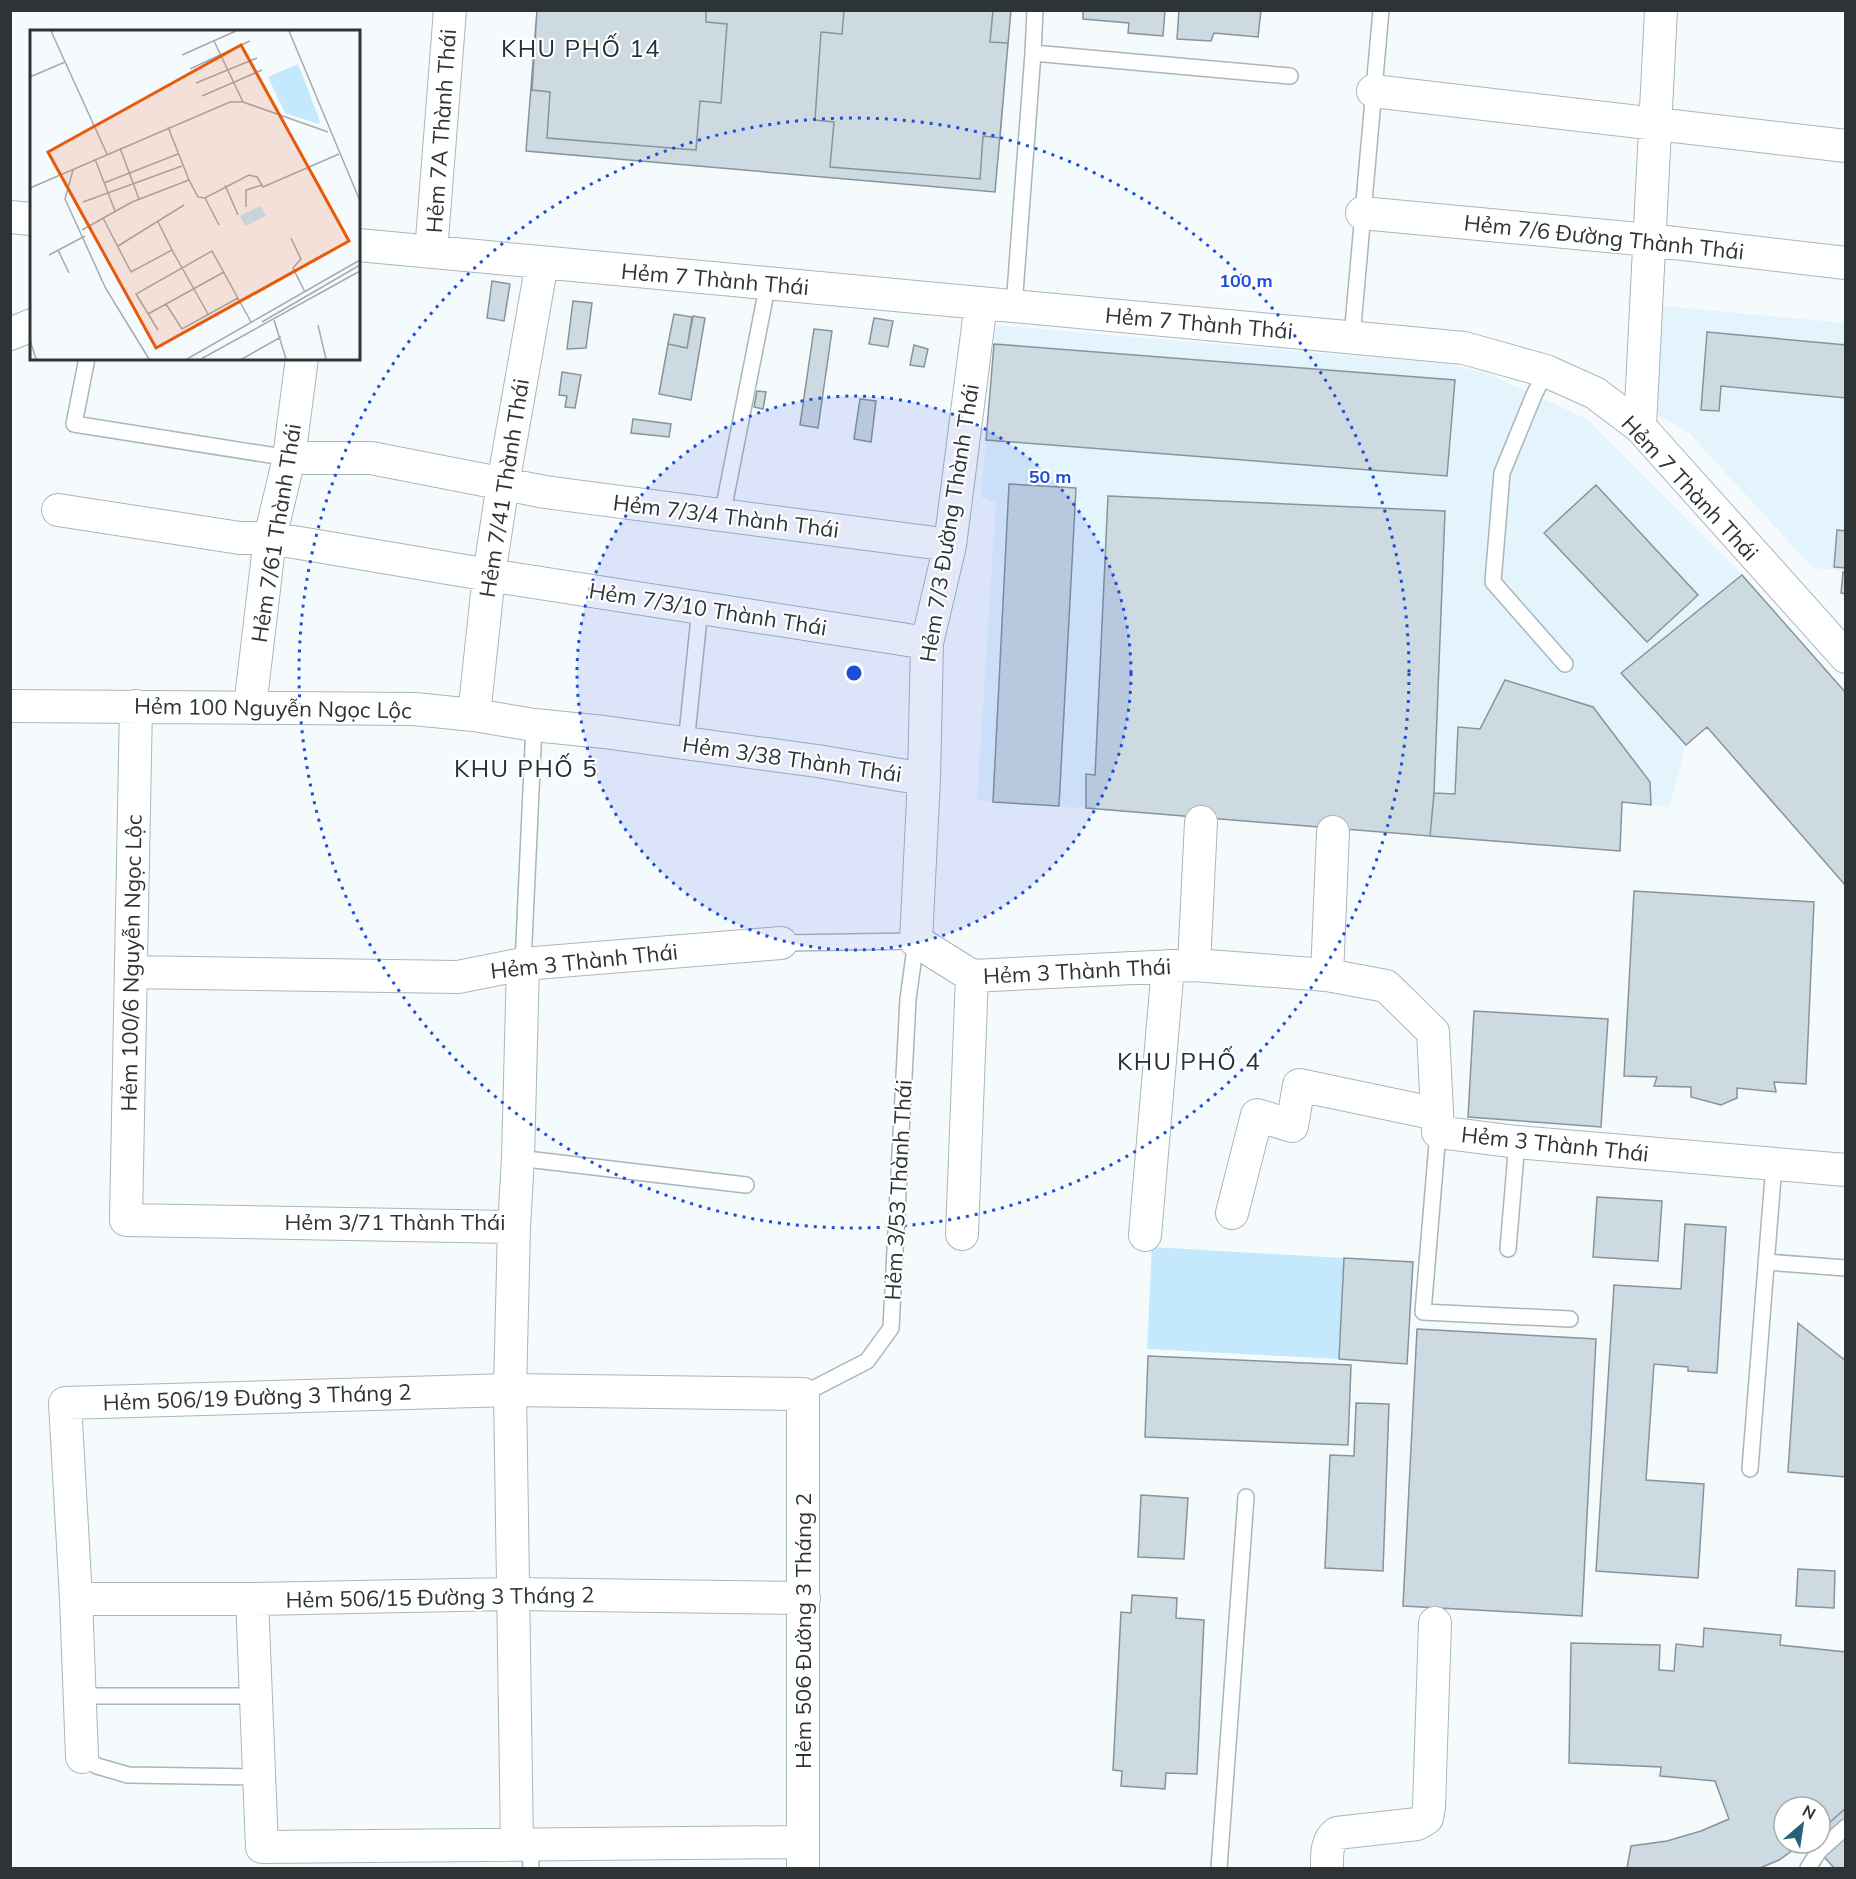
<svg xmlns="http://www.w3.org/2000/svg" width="1856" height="1879" viewBox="0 0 1856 1879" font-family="Mulish,sans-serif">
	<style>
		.built { fill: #e3f4fd }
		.green { fill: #c4e9fd }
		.building { fill: #cddae1; stroke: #87949a; stroke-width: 1.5 }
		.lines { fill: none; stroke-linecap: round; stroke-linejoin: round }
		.lane-casing { stroke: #a9b6bc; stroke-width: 18 }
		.street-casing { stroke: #a9b6bc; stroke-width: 34 }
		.lane { stroke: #fff; stroke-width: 15 }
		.street { stroke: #fff; stroke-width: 32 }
		.ring { fill: none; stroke: #1d4ed8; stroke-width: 3; stroke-dasharray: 3 6 }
		.labels { text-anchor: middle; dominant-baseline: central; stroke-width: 4.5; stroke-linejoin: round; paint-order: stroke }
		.street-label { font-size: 22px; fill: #2e3436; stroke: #fff }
		.neighbourhood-label { font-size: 24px; letter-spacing: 1.5px; fill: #263136; stroke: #fff }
		.inset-road { fill: none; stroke: #a5abad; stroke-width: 1.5 }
		.view { fill: #e8590c; fill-opacity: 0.15; stroke: #e8590c; stroke-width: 3 }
		.inset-edge { fill: none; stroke: #2e3436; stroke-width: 3 }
		.centre { fill: #1d4ed8; stroke: #fff; stroke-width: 3 }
		.ring-label { font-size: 18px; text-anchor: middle; font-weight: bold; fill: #1d4ed8; stroke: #fff; stroke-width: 4.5; stroke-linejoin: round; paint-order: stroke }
	</style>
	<rect width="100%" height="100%" fill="#f5fafd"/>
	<path class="built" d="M1663,306L1845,323V571L1813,568L1689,433L1654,413Z
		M996,325L1446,364L1484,372L1587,419L1742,575L1622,673L1686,745L1669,807L1622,802L1620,851L977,800L996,503L981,497Z"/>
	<path class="green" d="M1152,1247L1344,1258L1339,1359L1147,1349Z"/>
	<path class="building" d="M537,10H706V22L727,24L721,103L700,101L696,150L547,138L550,92L532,90Z
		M537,10H1011L995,192L526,151Z
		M844,10H993L990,42L1008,43L1000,138L983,136L980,179L830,167L834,122L815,120L821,32L842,34Z
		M1083,10H1165L1163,36L1128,33L1129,23L1083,19Z
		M1179,10H1261L1258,37L1214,33L1211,41L1177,39Z
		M492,281L510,284L504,321L487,318Z
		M573,301L592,303L586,348L567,349Z
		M674,314L692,317L687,348L668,344Z
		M693,316L705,318L691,400L659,394L668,344L687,348Z
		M874,318L893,321L888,347L869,344Z
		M814,329L832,331L818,428L800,425Z
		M1707,332L1846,345V398L1721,386L1719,411L1701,410Z
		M994,344L1455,380L1447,476L986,440Z
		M914,345L928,349L924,367L910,365Z
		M562,372L581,375L575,408L565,407L567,396L559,395Z
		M757,391L766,392L763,409L754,407Z
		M860,399L876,401L871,442L854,439Z
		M633,419L671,424L669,437L631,433Z
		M1009,484L1076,488L1059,806L993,802Z
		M1596,485L1698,595L1647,642L1544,533Z
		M1108,496L1445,511L1434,793L1430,836L1086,808V774L1095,775Z
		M1837,530L1846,531V568L1834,567Z
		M1843,572L1846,573V594L1841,593Z
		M1742,575L1846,693V886L1707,727L1686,745L1621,673Z
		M1505,680L1593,707L1650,782L1651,805L1622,802L1620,851L1430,836L1434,793L1455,794L1458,727L1480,729Z
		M1634,891L1814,902L1806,1084L1774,1082L1776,1092L1737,1088V1098L1721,1105L1691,1097V1087L1654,1086L1657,1077L1624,1076Z
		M1474,1011L1608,1019L1601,1127L1468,1117Z
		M1597,1197L1662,1201L1658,1261L1593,1257Z
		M1685,1224L1726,1227L1717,1373L1688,1371V1367L1654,1364L1646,1480L1704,1484L1698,1578L1596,1571L1614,1285L1681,1289Z
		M1344,1258L1413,1262L1407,1364L1339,1359Z
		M1798,1323L1846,1361V1477L1788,1472Z
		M1417,1329L1596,1339L1582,1616L1403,1606Z
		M1148,1356L1351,1365L1348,1445L1145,1437Z
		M1356,1403L1389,1404L1383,1571L1325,1568L1330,1455L1354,1456Z
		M1141,1495L1188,1498L1184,1559L1138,1557Z
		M1798,1569L1835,1571L1834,1608L1796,1606Z
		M1132,1595L1177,1598L1176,1618L1204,1620L1197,1774L1166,1773L1165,1789L1121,1786L1122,1771L1113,1770L1121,1612L1131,1613Z
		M1704,1628L1781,1635L1780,1645L1846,1652V1808L1820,1831V1807H1784V1843H1803L1779,1860L1760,1868H1627L1631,1846L1667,1841L1701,1831L1729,1819L1715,1781L1660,1776L1661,1767L1569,1763L1571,1643L1660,1645L1659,1670L1674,1671L1676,1644L1703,1647Z
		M1846,1808V1866L1843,1868H1834L1812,1843H1820V1831Z"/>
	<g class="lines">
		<defs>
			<path id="lane" d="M1033,53L1290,76
				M1014,306L1033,53L1035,10
				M1352,337L1381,10
				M87,358L74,424L289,458
				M1546,371L1534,395L1502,473L1493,582L1565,664
				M722,516L768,283
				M686,744L700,608
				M781,943L916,941L908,999L891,1328L867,1361L803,1394
				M523,964L534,725
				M1438,1132L1423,1312L1570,1319
				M518,1158L746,1185
				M1508,1249L1517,1142
				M1766,1262L1846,1268
				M1750,1469L1774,1164
				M80,1696H256
				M82,1757L97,1766L128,1775L258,1777
				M530,1845L531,1868
				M1219,1868L1246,1497
				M1808,1868L1819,1851L1846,1827"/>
			<path id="street" d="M1373,91L1846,146
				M1362,213L1649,240L1846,263
				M10,217L32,219
				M358,245L1464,348L1546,371L1595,393L1640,427L1846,657
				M431,252L450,10
				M10,334L32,325
				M1640,427L1661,10
				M289,458H371L545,492L950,545
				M58,510L240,538H270L489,575L927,643
				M10,706L414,709L474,715L534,725L604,732L817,761L924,779L916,941L972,976L1194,965L1327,975L1386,986L1433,1032L1438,1132L1517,1142L1846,1170
				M136,706L126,1220L514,1227L518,1158L523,964
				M250,707L270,538L289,458L302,358
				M474,715L489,575L503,484L542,263
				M924,779L927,643L950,545L981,303
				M1194,965L1201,822
				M131,972L458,977L523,964L781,943
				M1327,975L1333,832
				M1232,1213L1257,1115L1292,1126L1299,1085L1437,1114
				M514,1227L510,1390L517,1845
				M962,1234L972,976
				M1145,1235L1168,966
				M76,1599H252L513,1594L804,1598
				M252,1599L262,1847L803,1842
				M82,1757L76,1599L65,1403L510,1390L803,1394V1868
				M1327,1868C1327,1855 1326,1841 1337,1833L1417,1824L1427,1818L1429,1807L1435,1623"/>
		</defs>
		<use href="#lane" class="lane-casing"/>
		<use href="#street" class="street-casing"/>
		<use href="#lane" class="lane"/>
		<use href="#street" class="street"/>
	</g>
	<circle cx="854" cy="673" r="277" fill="#1d4ed8" fill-opacity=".12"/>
	<g class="ring">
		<circle cx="854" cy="673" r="277"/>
		<circle cx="854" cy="673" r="555"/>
	</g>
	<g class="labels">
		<g class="street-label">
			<text transform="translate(441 131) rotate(-86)">Hẻm 7A Thành Thái</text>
			<text transform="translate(1604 237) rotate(6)">Hẻm 7/6 Đường Thành Thái</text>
			<text transform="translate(715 279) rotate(5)">Hẻm 7 Thành Thái</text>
			<text transform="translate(1199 323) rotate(5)">Hẻm 7 Thành Thái</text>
			<text transform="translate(504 488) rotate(-81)">Hẻm 7/41 Thành Thái</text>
			<text transform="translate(1690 488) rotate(47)">Hẻm 7 Thành Thái</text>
			<text transform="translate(726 516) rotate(7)">Hẻm 7/3/4 Thành Thái</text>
			<text transform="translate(949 523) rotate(-81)">Hẻm 7/3 Đường Thành Thái</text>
			<text transform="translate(276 533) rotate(-81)">Hẻm 7/61 Thành Thái</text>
			<text transform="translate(708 609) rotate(9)">Hẻm 7/3/10 Thành Thái</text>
			<text transform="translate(273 708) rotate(1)">Hẻm 100 Nguyễn Ngọc Lộc</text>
			<text transform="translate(792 759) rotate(8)">Hẻm 3/38 Thành Thái</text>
			<text transform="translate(584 961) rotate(-6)">Hẻm 3 Thành Thái</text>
			<text transform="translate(131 963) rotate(-89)">Hẻm 100/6 Nguyễn Ngọc Lộc</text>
			<text transform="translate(1077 971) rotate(-3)">Hẻm 3 Thành Thái</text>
			<text transform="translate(1555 1144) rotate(6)">Hẻm 3 Thành Thái</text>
			<text transform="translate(898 1190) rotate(-87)">Hẻm 3/53 Thành Thái</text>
			<text x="395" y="1222">Hẻm 3/71 Thành Thái</text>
			<text transform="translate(257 1397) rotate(-2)">Hẻm 506/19 Đường 3 Tháng 2</text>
			<text transform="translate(440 1597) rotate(-1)">Hẻm 506/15 Đường 3 Tháng 2</text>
			<text transform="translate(803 1631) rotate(-90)">Hẻm 506 Đường 3 Tháng 2</text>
		</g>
		<g class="neighbourhood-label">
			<text x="581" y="48">KHU PHỐ 14</text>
			<text x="526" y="768">KHU PHỐ 5</text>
			<text x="1189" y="1061">KHU PHỐ 4</text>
		</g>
	</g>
	<g transform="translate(30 30)">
		<rect width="330" height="330" fill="#f5fafd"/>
		<path d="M268,34L290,91L289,94L255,83L238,47ZM230,176L236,186L215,196L210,186Z" fill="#c4e9fd"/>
		<path class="inset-road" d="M21,1L77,124M259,1L330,171M184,11L213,72M152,25L206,1M160,39L220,11M0,47L35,32M166,53L227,28M172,66L232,40M138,97L159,150M90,118L109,169M65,129L85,181M43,140L35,169L76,259L119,329M74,153L148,124M195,155L208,185M0,158L200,72H213L298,102M175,168L189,195M53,172L152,136M216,177V160L232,155M73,188L101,242L142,220L128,192M52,200L102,172L159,150L168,167L175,168L219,145L227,147L233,157L309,124M261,208L271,229L263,238L275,262M88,216L154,175M28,220L39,243M142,220L178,284M19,225L55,206M136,274L152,299L208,268M118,284L194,242M244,290L256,329M232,292L330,235M288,295L296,329M128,300L106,264L182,221L221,292M0,310L6,329M157,329L330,230M171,329L330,241M212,329L251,307"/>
		<path class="view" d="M211,15L319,211L126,318L18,122Z"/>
		<rect width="330" height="330" class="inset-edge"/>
	</g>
	<circle cx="854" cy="673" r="9" class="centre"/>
	<g class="ring-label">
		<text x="1246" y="287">100 m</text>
		<text x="1050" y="483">50 m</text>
	</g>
	<rect width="1856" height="1879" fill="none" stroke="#2e3436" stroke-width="24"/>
	<g transform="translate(1802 1825) rotate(29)"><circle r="28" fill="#ffffff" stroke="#abaeaf" stroke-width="1.5"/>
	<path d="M0-4.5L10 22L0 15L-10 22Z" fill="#28617b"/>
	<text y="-9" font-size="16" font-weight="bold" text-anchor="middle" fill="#2e3436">N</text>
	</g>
</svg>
